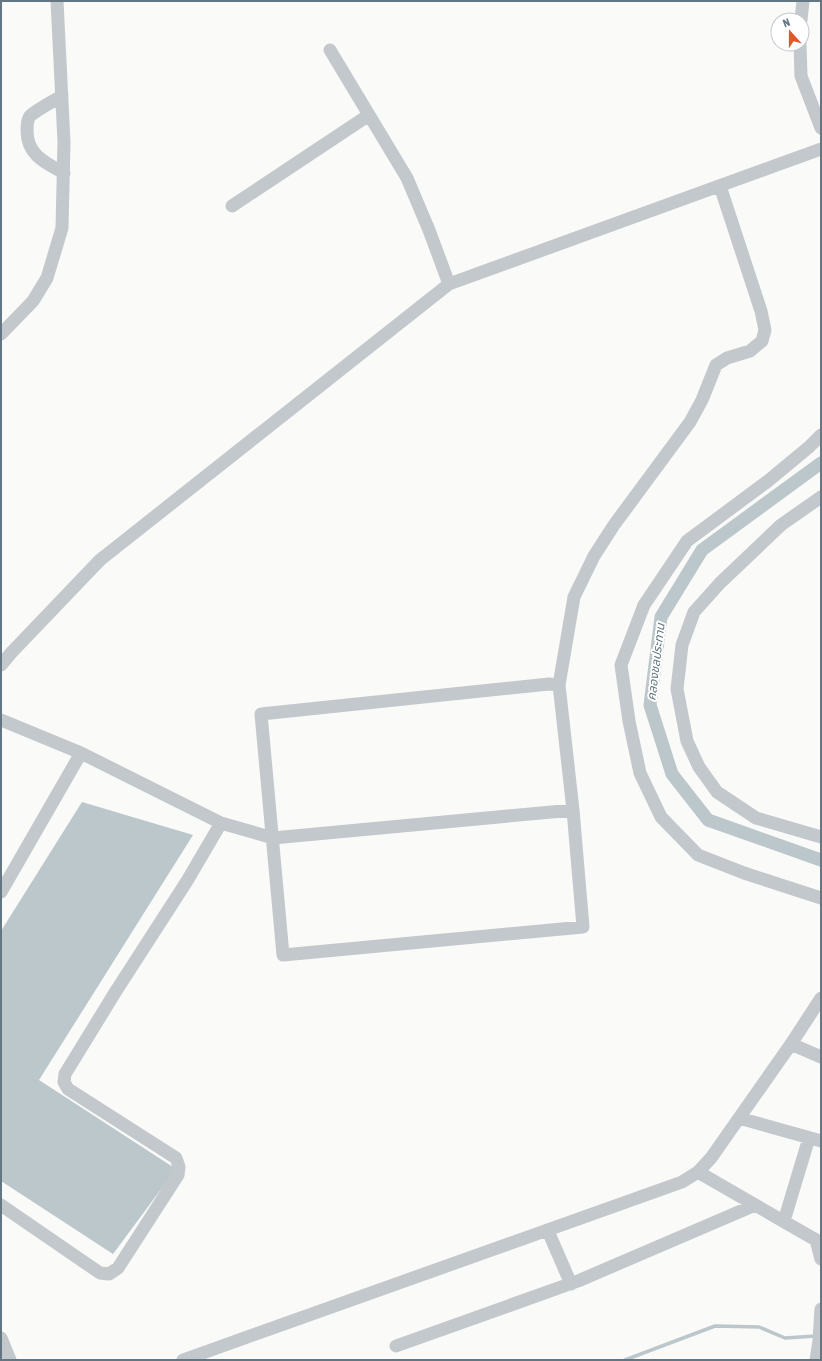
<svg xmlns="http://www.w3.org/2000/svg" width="822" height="1361" viewBox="0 0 822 1361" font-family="'Asap Condensed','Noto Sans Thai',sans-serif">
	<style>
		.water { fill: #bbc7cb }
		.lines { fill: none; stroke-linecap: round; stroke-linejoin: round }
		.stream { stroke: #bbc7cb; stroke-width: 3.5 }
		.canal { stroke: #bbc7cb; stroke-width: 13 }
		.minor { stroke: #c3c8cc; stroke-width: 13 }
		.labels { text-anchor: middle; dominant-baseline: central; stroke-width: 4; stroke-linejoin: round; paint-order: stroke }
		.water-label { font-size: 12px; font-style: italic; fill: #60757c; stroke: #fff }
	</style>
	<rect width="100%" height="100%" fill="#fafaf8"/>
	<path class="water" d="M82,802L193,835L39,1080L176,1169L113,1254L1,1181V931Z"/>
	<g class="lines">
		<path class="stream" d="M625,1360L715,1326L759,1327L785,1338L816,1336"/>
		<path class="canal" d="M821,463L702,550L661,617L650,705L672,774L708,820L821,860"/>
		<path class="minor" d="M801,20L803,1
			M800,44L801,76L821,128
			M330,50L407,178L429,230L449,284
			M62,96C55,100 35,111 30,116C27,120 27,127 27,131C27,155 46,163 64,173
			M232,206L369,115
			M1,334L33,301L47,278L62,228L64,142L57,1
			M821,435L809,447L768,481L687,541L644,605L621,665L629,721L640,773L661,817L698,855L744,873L821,898
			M821,497L781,525L720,583L694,612L682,645L677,689L687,741L699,767L717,792L756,818L821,837
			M1,665L11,653L100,560L449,284L821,149
			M549,684L559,685L573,810L583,927L283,955L261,714Z
			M559,685L574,597L594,556L614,525L690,422L702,400L716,365L727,358L750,351L762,341L765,330L761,311L720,186
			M1,720L81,753L221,823L273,838L573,810
			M1,892L81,753
			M791,1044L821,1057
			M739,1118L821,1141
			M698,1172L816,1240L821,1259
			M1,1205L100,1273L109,1274L118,1268L178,1175L179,1167L176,1158L68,1089L64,1082L65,1074L116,991L187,881L221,823
			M784,1221L809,1138
			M548,1231L571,1284
			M1,1338L10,1360
			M396,1346L578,1281L755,1205
			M183,1360L682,1182L698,1172L711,1158L791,1044L821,998
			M816,1360L819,1341L821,1309"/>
	</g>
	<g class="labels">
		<g class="water-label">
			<text transform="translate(656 662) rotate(-83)">คลองชลประทาน</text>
		</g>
	</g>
	<rect width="822" height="1361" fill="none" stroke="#657683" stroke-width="4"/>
	<g transform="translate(790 32) rotate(339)"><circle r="19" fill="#ffffff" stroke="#c1c8cd"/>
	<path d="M0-3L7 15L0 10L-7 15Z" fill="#e4572e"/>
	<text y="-6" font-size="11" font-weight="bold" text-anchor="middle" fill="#657683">N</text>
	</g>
</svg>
